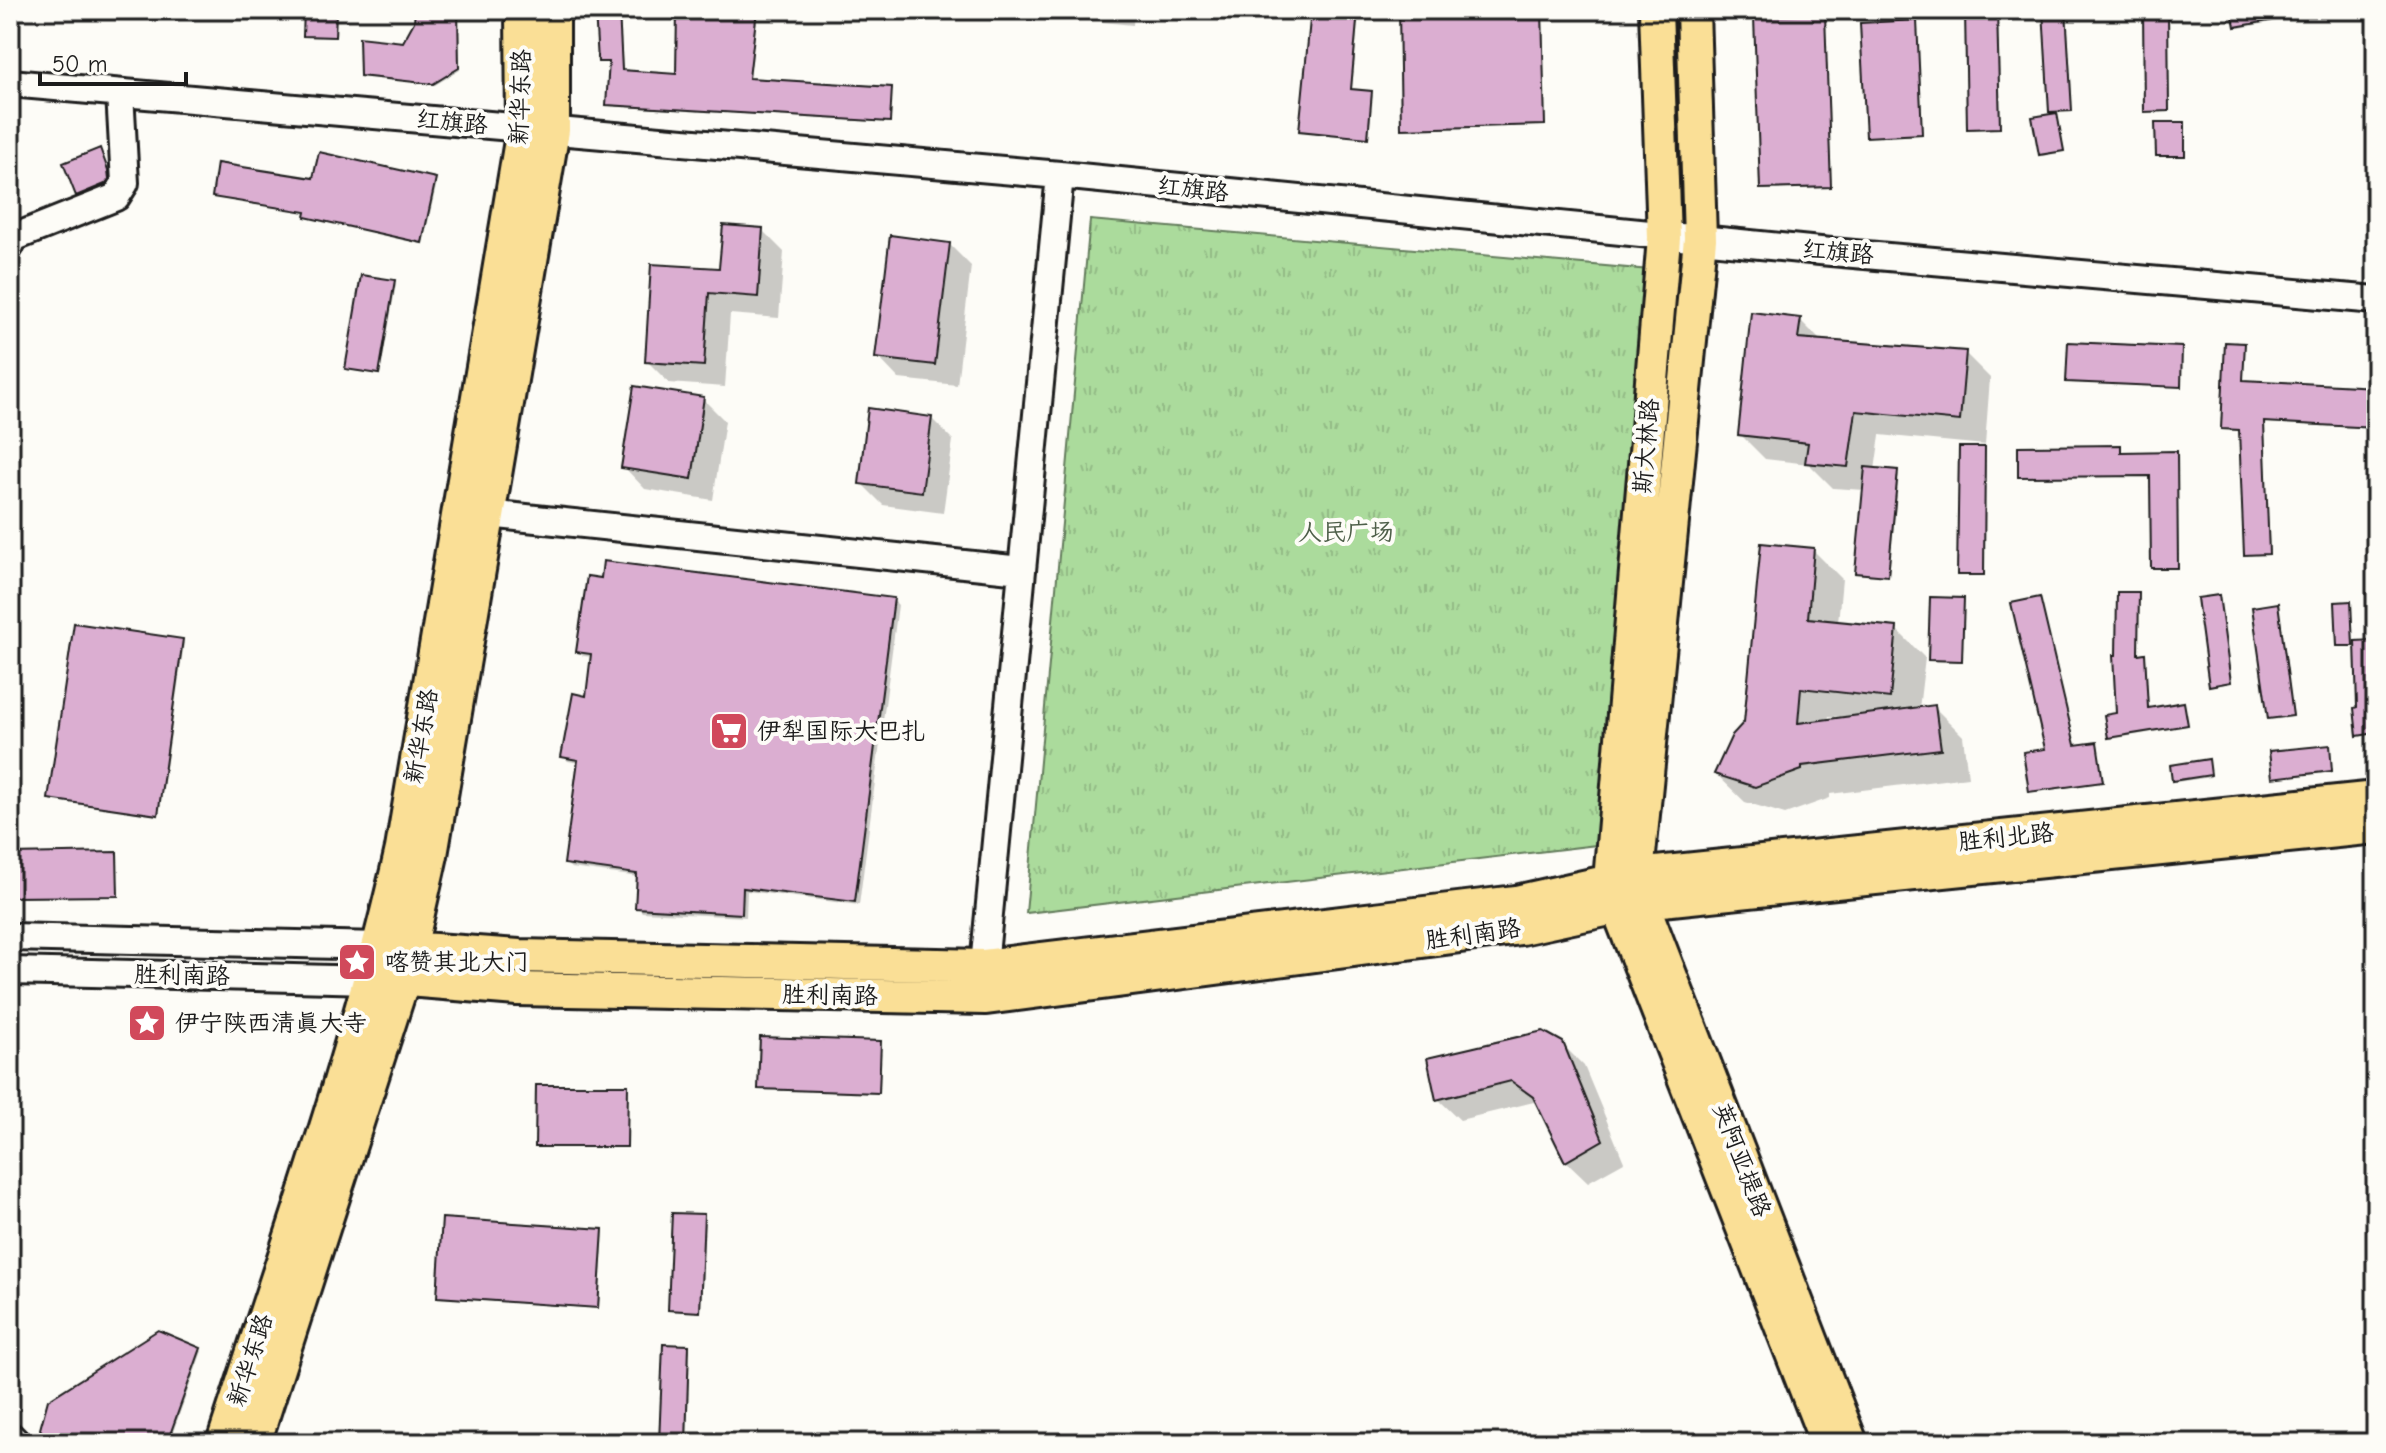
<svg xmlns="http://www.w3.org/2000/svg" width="2386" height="1453" viewBox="0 0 2386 1453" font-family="'Comic Neue','LXGW WenKai TC',sans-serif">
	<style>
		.grass { fill: url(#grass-tufts); stroke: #647c5c; stroke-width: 2 }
		.shadow { fill: #0003; fill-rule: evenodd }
		.building { fill: #dbaed1; stroke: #1c1c1c; stroke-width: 2 }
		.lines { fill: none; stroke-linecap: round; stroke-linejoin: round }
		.minor-casing { stroke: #1c1c1c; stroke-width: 32 }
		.major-casing { stroke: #1c1c1c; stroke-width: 38 }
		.minor { stroke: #fdfcf7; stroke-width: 26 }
		.major { stroke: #fadf96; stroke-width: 32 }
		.labels { text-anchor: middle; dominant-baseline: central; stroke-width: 8; stroke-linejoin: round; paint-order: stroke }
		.street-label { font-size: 24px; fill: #1c1c1c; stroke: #fdfcf7 }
		.park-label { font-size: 24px; fill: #4e5f49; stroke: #fdfcf7 }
		.poi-label { font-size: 24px; fill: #1c1c1c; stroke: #fdfcf7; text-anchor: start }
	</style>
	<defs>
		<pattern id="grass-tufts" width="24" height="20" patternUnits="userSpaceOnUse" patternTransform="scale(2)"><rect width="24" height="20" fill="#abdb9c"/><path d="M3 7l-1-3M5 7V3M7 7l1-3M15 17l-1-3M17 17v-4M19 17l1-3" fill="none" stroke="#93bb86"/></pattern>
	</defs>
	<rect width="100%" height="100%" fill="#fdfcf7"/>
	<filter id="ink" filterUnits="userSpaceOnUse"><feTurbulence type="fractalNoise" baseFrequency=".0125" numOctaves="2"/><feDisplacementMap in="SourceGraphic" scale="16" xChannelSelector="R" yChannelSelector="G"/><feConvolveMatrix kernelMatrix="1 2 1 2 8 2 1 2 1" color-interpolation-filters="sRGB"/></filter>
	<g filter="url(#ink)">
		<path class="grass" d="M1090,220L1661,271L1596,845L1026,913Z"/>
		<path class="shadow" d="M306,10H337L336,38L307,37Z
			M417,10H459L460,70L435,85L363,77L362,75L404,44L416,23Z
			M597,10H620L623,72L677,76L679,10H758L750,80L891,89V123L610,106L608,104L611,62L600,61Z
			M1102,10H1134L1133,25L1102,22Z
			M1312,10H1359L1352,91L1373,95L1369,138L1301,131Z
			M1401,10H1543L1545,126L1405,130Z
			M1967,10H1998L2001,129L1969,128Z
			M2045,10H2067L2073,112L2055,113L2058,117L2065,152L2042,156L2041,154L2054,115L2050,111Z
			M2145,10H2168L2170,112L2146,111Z
			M2234,10H2288L2289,19L2239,28Z
			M1824,16L1832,188L1764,190L1762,188Z
			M1916,22L1923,135L1869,137L1868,136Z
			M2184,124L2186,157H2159L2158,156Z
			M101,152L109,173L110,181L107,185L79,196L77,195Z
			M315,180H435L437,182L423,244L308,218V213L214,197Z
			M762,230L784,252L779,318L730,314L725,387L669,383L647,361L721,270Z
			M949,244L971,266L957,385L899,379L878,357Z
			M394,282L396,284L380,375L349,370L347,368Z
			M1800,320L1822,342L1965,353L1990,378L1985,445L1880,435L1875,470L1899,474L1889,576L1857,572L1865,490L1833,488L1809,464L1765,459L1740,434Z
			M2244,345V382L2376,389V429L2264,423L2270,554H2246L2241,431L2223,429Z
			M2182,349V387L2068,381Z
			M703,399L725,421L713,500L645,489L624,467Z
			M931,418L953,440L943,513L883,505L861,483Z
			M2121,447L2122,454L2177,455L2179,569L2153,567L2152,477L2020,476Z
			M1984,449L1985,576H1961L1959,574Z
			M1813,550L1842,579L1838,623L1896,629L1925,658L1919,709L1935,708L1963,736L1968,777L1830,794V798L1785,814L1745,802L1716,774L1746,723ZM1829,716L1843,717L1828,721Z
			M2138,594L2139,656L2146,657L2149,710L2183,704L2188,726L2111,739L2109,737L2118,715V657Z
			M2219,597L2232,683L2212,686L2211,685Z
			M2040,599L2075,747L2097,744L2098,746L2103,783L2032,792L2031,791L2047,751Z
			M893,600L898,605L859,905L747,891L746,917L642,912L638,907L639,877L571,868L566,864L579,763L568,761L563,756L587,698L593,657L583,656L578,651Z
			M1963,600V662L1932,661L1930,660Z
			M2350,603L2354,643L2375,644L2376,731L2359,733L2357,647L2339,646Z
			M2278,607L2294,717L2271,720L2270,718Z
			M182,641L184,643L159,816L52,800L50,798Z
			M2329,747L2333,772L2276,778L2274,777Z
			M2209,763L2211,777L2175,782L2174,780Z
			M116,854L118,896L10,898V856Z
			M880,1043V1094L760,1088Z
			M1562,1044L1584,1066L1624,1162L1588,1182L1566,1161L1539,1105L1534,1102L1460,1120L1438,1099Z
			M627,1087L628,1148L537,1146Z
			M703,1216L705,1218L701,1313L672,1311L670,1310Z
			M602,1231L604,1232L599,1309L439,1297Z
			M688,1347L690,1349L687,1443H661Z
			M200,1350L202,1351L169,1443H52Z"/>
		<path class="building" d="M304,10H336L335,37L303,36Z
			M415,10H458L459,68L433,84L360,76L359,37L403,42L414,22Z
			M595,10H619L622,70L676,74L677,10H757L749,78L892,87L890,122L606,105L609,62H598Z
			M1311,10H1358L1351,89L1372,91L1368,138L1299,131Z
			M1399,10H1542L1545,125L1401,129Z
			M1965,10H1997L2000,128L1967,129Z
			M2043,10H2066L2072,111L2049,112Z
			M2143,10H2168L2169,111L2144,112Z
			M2232,10H2284L2285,18L2235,27Z
			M1825,14L1831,187L1760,189L1754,17Z
			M1917,20L1922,134L1866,137L1860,23Z
			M2057,113L2064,151L2039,155L2032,117Z
			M2155,122H2185V156H2156Z
			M100,148L108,170L109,179L105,184L76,196L63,163Z
			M319,152L436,178L422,243L305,217L306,212L212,197L217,163L313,178Z
			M723,225L763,228L758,297L709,293L704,366L645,362L651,264L719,268Z
			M890,235L950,243L935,365L875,358Z
			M361,275L395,280L379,374L345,369Z
			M1751,312L1801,318L1798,338L1966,351L1960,421L1856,411L1848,467L1805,463L1808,443L1738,435Z
			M2068,342L2182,347L2181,387L2066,382Z
			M2225,342L2245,343L2243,380L2376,387V428L2264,422L2269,554L2244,555L2239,430L2221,429Z
			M634,386L704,397L692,479L621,468Z
			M868,408L932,417L922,492L859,484Z
			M2121,445V452L2177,451L2178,568H2151L2150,476L2018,477V446Z
			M1959,447H1985L1984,575H1957Z
			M1865,467L1898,470L1888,576L1855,573Z
			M1761,543L1814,548L1808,618L1897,627L1890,698L1801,688L1798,723L1935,705L1941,749L1802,766V770L1755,787L1714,774L1732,735L1744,722Z
			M603,561L894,598L855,902L743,888L742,914L635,908L637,874L564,864L578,760L561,757L573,693L586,696L591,654L576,652L587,576L601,578Z
			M2117,592H2139L2138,654L2145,653L2148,708L2184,702L2188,725L2108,738L2104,715L2116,713L2113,655H2116Z
			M2219,595L2231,682L2209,686L2197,598Z
			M1930,597L1964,598L1962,661L1928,660Z
			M2040,597L2075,745L2097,742L2103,782L2029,792L2023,752L2045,749L2011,603Z
			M2351,601L2353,646H2337L2335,602Z
			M2278,603L2293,716L2268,719L2252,607Z
			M74,623L183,639L158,815L48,799Z
			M2374,640L2376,733L2357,736L2354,708L2357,707L2355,641Z
			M2330,745L2332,771L2272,778L2269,751Z
			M2209,759L2211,775L2172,781L2170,765Z
			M117,852L118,896L10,897V854Z
			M1543,1031L1563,1042L1603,1140L1565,1162L1533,1097L1511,1081L1436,1100L1427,1058Z
			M760,1037L881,1041L879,1093L758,1089Z
			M536,1085H628L627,1147H535Z
			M672,1213L704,1214L700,1312L668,1310Z
			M442,1218L603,1229L598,1308L437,1297Z
			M158,1330L201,1348L167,1443H50L40,1429L48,1400Z
			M663,1344L689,1345L686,1443H659Z"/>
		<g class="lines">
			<defs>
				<path id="minor" d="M10,83L1060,175L1820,251L2376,300
					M10,246L13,238L116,197L125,183L120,93
					M488,514L1021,570
					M10,937L380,946
					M10,971L371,980
					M985,984L984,966L1060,175
					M10,1436L17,1443"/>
				<path id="major" d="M1656,10L1664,238L1610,881L1617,906L1827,1443
					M1693,10L1700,239L1637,875L1642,902L1851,1443
					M380,946L519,956L984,966L1516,902L1637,875L2376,798
					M371,980H408L517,989L986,998L1521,928L1642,902L2376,827
					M223,1443C287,1246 357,1051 402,849L523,129L522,10
					M254,1443L403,980L431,855L553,130V10"/>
			</defs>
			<use href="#minor" class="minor-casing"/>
			<use href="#major" class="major-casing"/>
			<use href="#minor" class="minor"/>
			<use href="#major" class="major"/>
		</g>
	</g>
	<defs>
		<symbol id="supermarket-square" viewBox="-11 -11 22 22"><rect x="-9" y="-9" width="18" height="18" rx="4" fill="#d1495b" stroke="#fdfcf7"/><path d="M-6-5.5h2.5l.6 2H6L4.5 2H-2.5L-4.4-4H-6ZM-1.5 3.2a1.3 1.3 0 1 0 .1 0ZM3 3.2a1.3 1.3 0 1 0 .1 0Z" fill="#fff"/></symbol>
		<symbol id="sight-square" viewBox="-11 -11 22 22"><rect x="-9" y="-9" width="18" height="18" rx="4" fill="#d1495b" stroke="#fdfcf7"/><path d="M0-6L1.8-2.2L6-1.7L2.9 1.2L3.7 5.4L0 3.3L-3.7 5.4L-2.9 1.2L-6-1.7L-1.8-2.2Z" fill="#fff"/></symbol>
	</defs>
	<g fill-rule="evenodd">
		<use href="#supermarket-square" x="707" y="709" width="44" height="44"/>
		<use href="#sight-square" x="335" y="940" width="44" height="44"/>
		<use href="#sight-square" x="125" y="1001" width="44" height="44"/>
	</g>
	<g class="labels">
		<g class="street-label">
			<text transform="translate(520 97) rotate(-88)">新华东路</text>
			<text transform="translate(452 122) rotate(5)">红旗路</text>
			<text transform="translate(1193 189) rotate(6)">红旗路</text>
			<text transform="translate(1838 252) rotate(5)">红旗路</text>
			<text transform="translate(1646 446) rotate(-85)">斯大林路</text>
			<text transform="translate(421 736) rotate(-80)">新华东路</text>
			<text transform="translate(2006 837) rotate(-6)">胜利北路</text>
			<text transform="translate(1473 934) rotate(-8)">胜利南路</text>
			<text transform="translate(182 975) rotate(1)">胜利南路</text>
			<text transform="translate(830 995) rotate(1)">胜利南路</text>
			<text transform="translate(1742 1160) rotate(69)">英阿亚提路</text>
			<text transform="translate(250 1360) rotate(-72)">新华东路</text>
		</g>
		<g class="park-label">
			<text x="1346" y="532">人民广场</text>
		</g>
		<g class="poi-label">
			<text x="757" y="731">伊犁国际大巴扎</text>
			<text x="385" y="962">喀赞其北大门</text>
			<text x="175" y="1023">伊宁陕西清真大寺</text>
		</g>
	</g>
	<rect width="2386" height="1453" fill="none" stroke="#fdfcf7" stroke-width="40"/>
	<rect x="20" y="20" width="2346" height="1413" fill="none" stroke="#1c1c1c" stroke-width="3" filter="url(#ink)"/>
	<path d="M40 72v12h146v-12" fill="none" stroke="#1c1c1c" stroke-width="4"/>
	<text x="52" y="72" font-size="24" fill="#1c1c1c" stroke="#fdfcf7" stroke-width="6" paint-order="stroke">50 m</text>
</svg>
